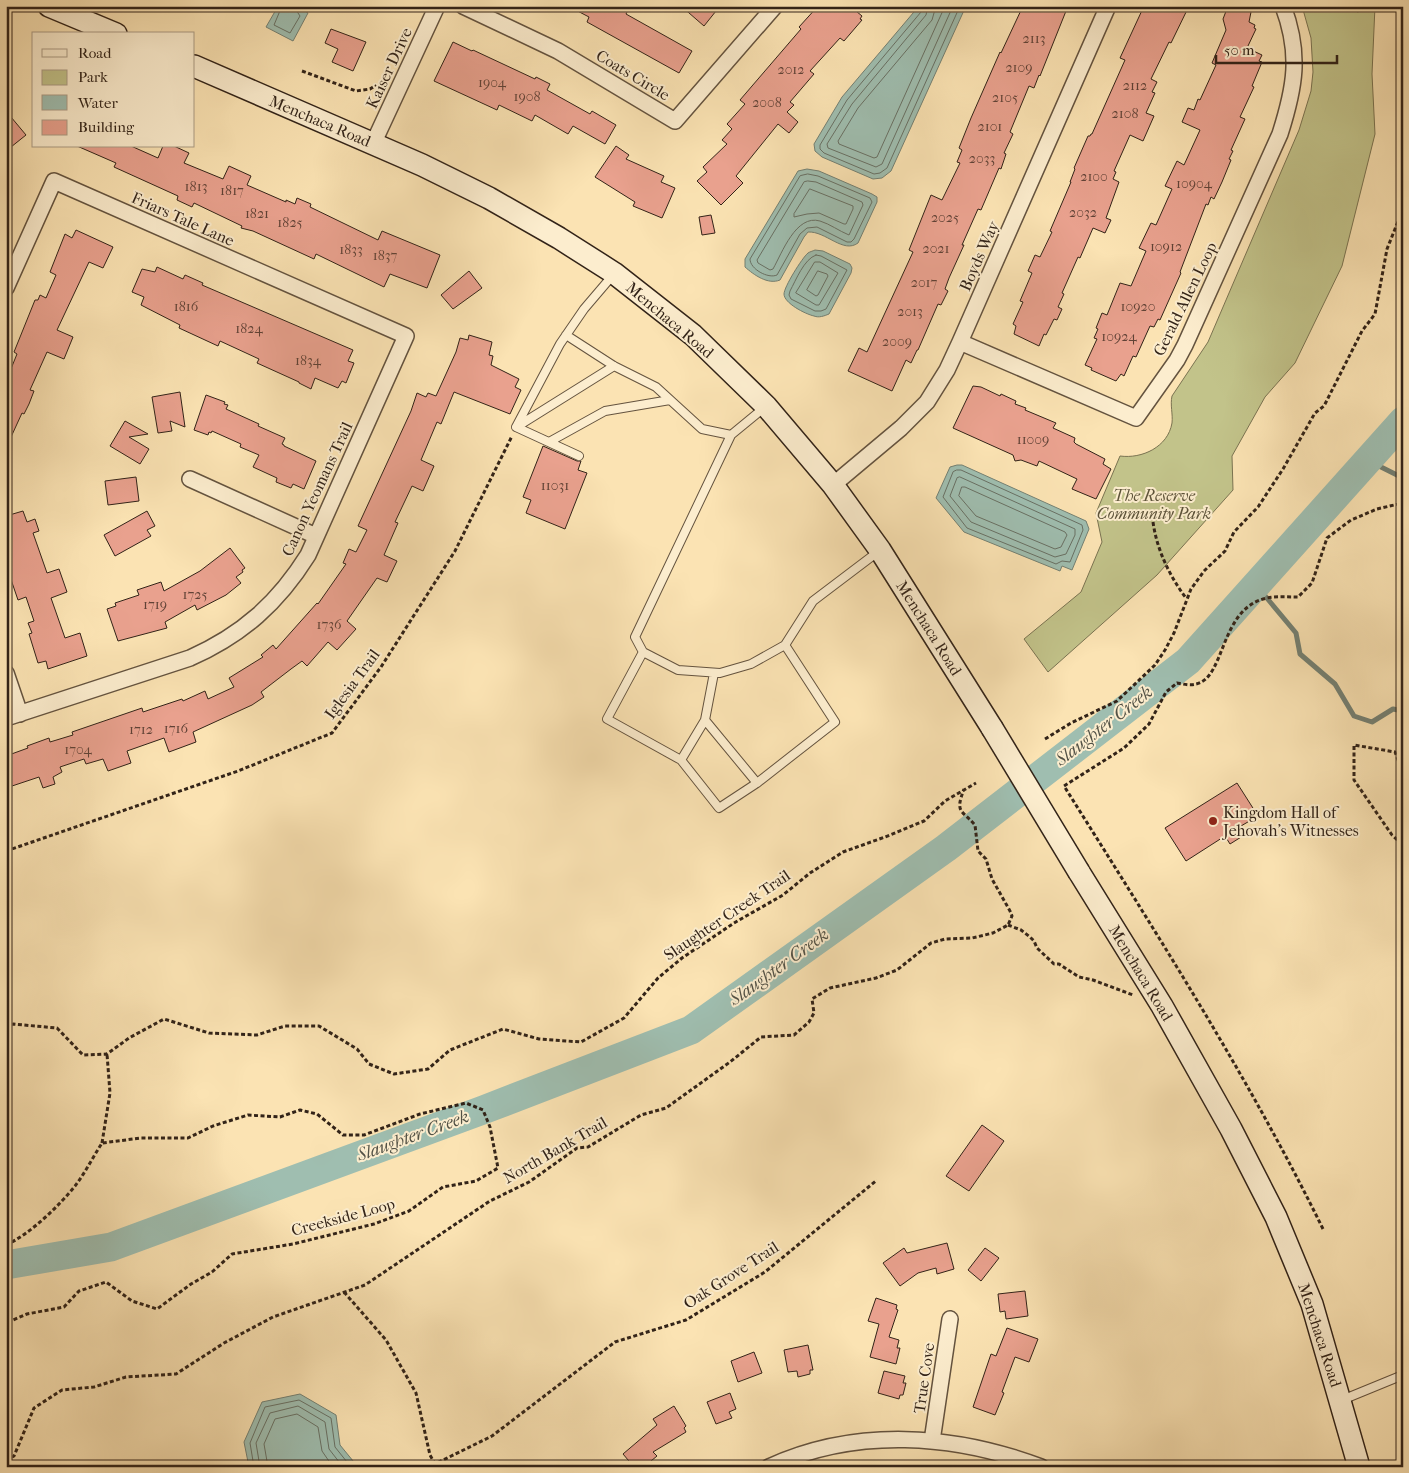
<svg xmlns="http://www.w3.org/2000/svg" width="1409" height="1473" viewBox="0 0 1409 1473" font-family="'IM FELL French Canon',serif">
	<style>
		.green { fill: #c2c38a; stroke: #7a7351 }
		.water { fill: #9fbeb0; stroke: #738073 }
		.lines { fill: none; stroke-linecap: round; stroke-linejoin: round }
		.shore { stroke: #687064; stroke-width: 1 }
		.stream { stroke: #738073; stroke-width: 5 }
		.river { stroke: #9fbeb0; stroke-width: 29 }
		.building { fill: #e9a18e; stroke: #322318 }
		.lane-casing { stroke: #64533f; stroke-width: 10 }
		.street-casing { stroke: #64533f; stroke-width: 18 }
		.secondary-casing { stroke: #322318; stroke-width: 24 }
		.path { stroke: #322318; stroke-width: 3; stroke-dasharray: 4 2.5; stroke-linecap: butt }
		.lane { stroke: #fcedce; stroke-width: 8 }
		.street { stroke: #fcedce; stroke-width: 15 }
		.secondary { stroke: #fcedce; stroke-width: 21 }
		.secondary-bridge-casing { stroke: #322318; stroke-width: 24; stroke-linecap: butt }
		.secondary-bridge { stroke: #fcedce; stroke-width: 21 }
		.poi-dot { fill: #8f2418; stroke: #fcedce; stroke-width: 2 }
		.labels { text-anchor: middle; dominant-baseline: central; stroke-width: 4; stroke-linejoin: round; paint-order: stroke }
		.number-label { font-size: 14px; fill: #604236 }
		.street-label { font-size: 16px; fill: #322318; stroke: #fcedce }
		.park-label { font-size: 16px; font-style: italic; fill: #5d533a; stroke: #fcedce }
		.poi-label { font-size: 16px; fill: #322318; stroke: #fcedce; text-anchor: start }
		.water-label { font-size: 18px; font-style: italic; fill: #535246; stroke: #fcedce }
	</style>
	<rect width="100%" height="100%" fill="#fbe3b3"/>
	<filter id="stains"><feTurbulence type="fractalNoise" baseFrequency=".004" numOctaves="4"/><feColorMatrix values="0 0 0 0 .2 0 0 0 0 .09 0 0 0 0 .02 0 0 0 .5 -.17"/></filter>
	<radialGradient id="worn" r=".72"><stop offset=".6" stop-color="#630" stop-opacity="0"/><stop offset="1" stop-color="#630" stop-opacity=".3"/></radialGradient>
	<path class="green" d="M1302,6H1375L1372,74L1375,134L1342,266L1295,363L1265,397L1232,456L1233,490L1157,575L1048,672L1024,639L1081,592L1102,542L1096,513L1120,456C1142,459 1168,447 1172,423C1173,414 1170,405 1172,396L1208,342L1299,130L1311,91L1313,72L1311,38Z"/>
	<path class="water" d="M297,6L308,13L293,41L266,27L277,8Z
		M919,6H966L891,171L882,178L873,179L822,157L815,151L814,144L842,97Z
		M807,169L819,171L872,194L877,197V202L858,243C843,254 826,231 808,232L804,237L780,280C768,285 754,275 745,267V259L798,171Z
		M815,250L823,251L850,264L852,268L851,273L829,314C824,316 819,318 814,316C805,314 784,303 784,294C784,287 802,258 808,253C809,252 813,251 815,250Z
		M957,465H962L1086,521L1089,529L1072,570L1062,566L1060,571L964,532L936,498L950,467Z
		M300,1394L336,1415L340,1445L358,1467H249L244,1442L262,1402Z"/>
	<g class="lines">
		<path class="shore" d="M282,6L274,25L290,33L300,16L296,10L295,6
			M922,6L921,12L847,100L820,145V149L824,153L874,174L880,173L887,168L960,6
			M928,6L926,15L852,104L827,144L828,148L876,167L882,164L953,6
			M936,6L932,20L858,108L838,141L839,144L874,158L877,157L945,6
			M808,174L818,176L870,198L872,202L854,239L851,242H847L817,227L807,228L800,234L777,275C768,279 750,269 750,259L800,176Z
			M808,181L816,182L862,202L863,205L849,235C839,231 830,224 820,221C796,214 782,253 773,269L770,270L758,263L757,260L804,182Z
			M810,189L853,206V209L846,224H844L819,213L807,214L794,217V214Z
			M816,255L821,256L847,270L826,309L821,311H815L791,299L789,295L790,291C796,280 804,259 816,255Z
			M815,262H820L838,273L819,305H816L796,293Z
			M818,271L827,274L828,276L818,295L816,296L807,290Z
			M957,470H961L1082,525L1083,530L1070,562L1062,561L1056,564L967,528L943,497L953,472Z
			M960,477L1075,529V535L1066,554L1055,557L971,522L950,496L957,478Z
			M962,487H965L1065,532L1067,535L1061,547L1055,549L976,516L959,496Z
			M254,1467L250,1443L265,1407L299,1400L331,1418L335,1447L351,1467
			M260,1467L256,1443L270,1413L298,1406L325,1422L329,1449L343,1467
			M268,1467L264,1444L275,1419L297,1414L318,1427L322,1451L333,1467"/>
		<path class="stream" d="M1367,460L1403,478
			M1256,585L1296,633L1300,654L1335,684L1354,716L1372,722L1393,709L1403,711"/>
		<path class="river" d="M6,1265L111,1247L483,1110L691,1030L946,848L1188,661L1403,421"/>
	</g>
	<path class="building" d="M568,6H630L626,14L692,51L679,73L587,22L589,17Z
		M681,6H720L704,26Z
		M818,6H850L862,16L860,19L862,20L844,41L840,38L810,71L814,74L790,102L794,105L787,112L798,122L789,133L778,124L736,176L743,183L721,205L697,181L707,172L703,167L727,144L722,140L732,129L727,124L745,104L740,100L801,29L799,27Z
		M1023,6H1068L1040,76L1039,75L1034,88L1029,86L1010,132L1013,134L1004,153L1006,154L1001,169L999,168L981,210L978,209L962,245H964L949,278L945,289L948,291L941,305L938,304L918,350H917L911,363L906,360L892,391L848,371L859,348L867,352L913,252L909,250L931,195L942,200L960,163L957,162L962,150L959,148L971,118L1000,52L1001,53Z
		M1144,6H1189L1171,43L1169,42L1151,79L1157,82L1152,92L1155,93L1146,113L1154,116L1143,141L1130,135L1114,171L1116,172L1113,179L1119,182L1106,218L1111,220L1105,233L1093,228L1080,258L1078,257L1062,293L1064,294L1058,307L1062,309L1057,320L1054,319L1046,335L1044,334L1039,346L1014,334L1016,326L1013,324L1023,302L1020,301L1032,273L1028,271L1035,255L1040,257L1052,232L1050,231L1071,182H1070L1075,169L1074,168L1088,136H1090L1091,134H1092L1125,60L1120,58Z
		M1228,6H1238L1251,12L1249,22L1255,25L1254,28L1256,29L1247,48L1262,55L1259,61L1262,62L1252,86L1254,87L1240,117L1245,119L1231,150L1233,151L1229,159L1231,160L1222,182L1214,199L1211,197L1208,205L1206,204L1180,272L1181,273L1160,320L1158,319L1154,327L1150,326L1136,357L1133,356L1124,376L1121,374L1116,381L1091,370L1092,368L1085,365L1097,339L1094,338L1098,329L1096,328L1102,313L1107,315L1120,283L1131,286L1146,251L1139,248L1151,223L1156,225L1172,189L1165,186L1177,161L1184,165L1200,130L1182,122L1188,108L1194,110L1198,99L1200,100L1216,65L1212,63L1226,30L1223,19Z
		M331,29L366,42L353,71L332,62L338,49L325,43Z
		M453,42L472,51L473,50L535,79L536,77L550,84L547,90L590,114L592,111L616,125L605,144L573,126L568,134L535,115L532,121L499,105L497,110L434,81Z
		M6,111L26,135L6,151Z
		M77,146H131L158,158L163,146H174L189,153L184,163L223,179L229,166L251,176L247,185L286,202V200L295,204L297,198L311,204L310,207L378,240L382,231L440,255L427,288L390,274L384,287L316,254L314,259L253,231L241,228L242,226L194,203L192,207L177,200L178,196L114,167L116,163Z
		M616,146L629,155L626,159L664,176L661,182L675,188L662,218L633,206L635,202L595,177Z
		M711,215L715,233L702,235L699,217Z
		M76,230L113,247L103,268L89,262L57,330L73,337L64,359L47,352L30,390L34,391L29,404L24,414L22,413L6,448V381L17,354L14,352L35,300H38L40,295L46,298L56,275L50,272L65,234L72,238Z
		M157,267L183,279L185,275L203,283L202,285L353,350L348,361L354,363L346,383L342,381L338,388L315,378L311,389L299,383V382L257,363L259,359L220,341L218,346L179,328L180,325L141,305L144,297L132,292L142,269L155,272Z
		M469,271L482,288L453,309L441,295Z
		M469,335L492,342L489,355L493,356L491,365L519,379L515,387L521,390L510,414L454,392L441,424L437,422L421,460L434,466L423,491L412,486L395,522L398,523L384,555L397,561L387,582L377,578L347,621L356,629L337,650L328,642L307,666L302,661L291,669L261,692L264,697L252,705L193,732L196,742L169,752L164,738L127,751L131,763L108,771L103,759L86,764L84,759L60,767L62,772L53,777L55,784L43,788L39,777L6,788V756L28,748L27,746L49,738L50,742L73,735L72,732L142,708L143,712L182,699L183,701L205,691L208,699L234,687L229,678L263,657L261,655L273,645L276,649L317,603L318,604L346,564L343,563L349,549L356,552L367,530L358,526L411,411L417,393L426,397L428,393L436,396L456,352L460,338L468,340Z
		M973,386L981,387L1000,396L1001,394L1016,401L1015,404L1026,408L1025,410L1056,423L1053,428L1075,438L1074,442L1076,444L1105,459L1103,464L1111,469L1096,499L1072,489L1077,479L1039,461L1037,466L1021,460L1015,461L1013,455L953,428Z
		M180,392L185,427L170,421L172,431L158,433L152,397Z
		M206,395L225,402L224,404L228,405L226,409L259,424L258,426L285,438L282,444L284,445V446L316,461L304,489L293,484L291,488L276,482L277,478L253,467L259,455L240,447L241,444L212,431L211,433L209,432L208,435L194,430Z
		M125,421L148,434L129,437L149,449L140,464L110,446Z
		M543,446L577,461H581L578,470L587,473L565,529L526,513L531,500L523,497Z
		M136,477L139,501L108,505L105,481Z
		M23,511L27,522L35,519L39,531L33,533L47,573L59,569L67,592L51,598L65,638L80,633L87,656L48,669L46,661L38,663L29,634L32,633L28,623L34,621L26,597L18,600L6,565V516Z
		M147,511L155,526L147,530L151,536L115,556L104,535Z
		M230,548L245,568L242,570L243,572L236,577L241,583L226,595L197,610L195,605L165,622L167,628L118,641L107,609L116,606L115,603L139,595L137,590L161,582L164,591L200,571Z
		M1237,783L1258,816L1241,826L1246,834L1230,844L1225,836L1186,861L1165,828Z
		M982,1125L1004,1141L969,1191L946,1176Z
		M947,1243L954,1269L937,1274L936,1268L918,1273L900,1286L883,1263L904,1248L907,1253Z
		M985,1248L999,1258L981,1281L968,1270Z
		M1025,1291L1028,1316L1006,1319L1005,1311L1000,1312L998,1294Z
		M876,1298L897,1305L896,1309L898,1310L889,1337L899,1340L897,1348H900L896,1364L870,1357L879,1324L868,1321Z
		M1007,1328L1038,1339L1029,1362L1015,1357L1002,1392L1004,1393L995,1415L973,1407L991,1354L996,1356Z
		M808,1345L813,1370H810V1374L798,1377L797,1371L788,1372L784,1350Z
		M754,1352L762,1373L738,1382L731,1361Z
		M884,1371L905,1376L903,1383H906L903,1395H900L899,1399L878,1393Z
		M730,1393L736,1409L729,1412L732,1418L716,1424L707,1402Z
		M674,1406L686,1426L684,1428L686,1432L653,1452L657,1456L651,1461L656,1467H634L623,1454L657,1425L653,1419Z"/>
	<g class="lines">
		<defs>
			<path id="lane" d="M566,335L614,366L656,387L702,429L731,435
				M765,407L731,435L635,637L643,652L678,670L720,673L751,664L785,645L813,601L879,551
				M518,426L614,366
				M516,427L560,344L584,309L613,275
				M516,427L579,456
				M549,442L605,411L670,400
				M643,652L607,719L681,760L719,808L757,783
				M714,673L705,720L757,783L835,722L785,645
				M681,760L705,720
				M1342,1400L1403,1375"/>
			<path id="street" d="M463,6L558,51L675,121L775,6
				M373,144L437,6
				M6,288L54,181L406,336L308,555C278,603 242,635 190,658L6,718
				M960,342L1136,418L1177,360L1185,345L1280,134C1295,87 1301,54 1283,6
				M190,479L316,536
				M833,485L901,428L927,402L947,370L960,342L1108,6
				M6,673L20,714
				M932,1441L950,1319
				M769,1467C856,1427 954,1434 1041,1467"/>
			<path id="secondary" d="M49,6L116,34
				M194,66L422,165L489,198L559,238L614,273L693,335L766,406L833,485L880,550L992,728
				M1079,872L1162,1006L1231,1129L1276,1217L1312,1304L1359,1467"/>
		</defs>
		<use href="#lane" class="lane-casing"/>
		<use href="#street" class="street-casing"/>
		<use href="#secondary" class="secondary-casing"/>
		<path class="path" d="M1357,11L1372,6
			M302,71L356,91L370,89L376,85
			M1153,522C1157,550 1169,575 1186,598
			M1045,739L1071,723L1117,701L1155,665L1165,650L1174,633L1191,589L1204,571L1225,551L1234,532L1258,507L1283,469L1315,413L1324,406L1362,331L1375,314L1387,249L1403,209
			M1403,773L1395,752L1354,745V780L1392,835L1403,845
			M6,851L238,771L332,733L381,667L455,551L512,436
			M1008,925L1021,930L1030,937L1034,941L1037,948L1054,964H1059L1079,977L1093,980L1133,995
			M6,1028L13,1024L57,1028L83,1055L107,1054L129,1038L164,1019L209,1033L257,1035L285,1026H319L357,1049L369,1064L394,1074L428,1069L450,1050L503,1029L539,1039L581,1042L624,1018L658,978L682,958L734,923L783,895L810,873L843,852L885,837L924,821L945,801L976,783
			M102,1143L110,1093L107,1054
			M1323,1229C1248,1076 1155,931 1064,786L1124,748L1149,724L1166,692L1177,683C1183,684 1191,686 1196,684C1226,678 1219,608 1267,598C1277,596 1288,597 1298,597L1312,583L1327,538L1351,520L1377,509L1403,503
			M6,1245C30,1234 58,1207 75,1186C85,1173 93,1157 102,1143L141,1138H188L213,1126L248,1115L280,1117L300,1110L317,1114L343,1135H364L420,1114L466,1103L483,1110L490,1127L498,1168L476,1181L443,1187L409,1211L374,1224L293,1244L232,1254L212,1272L191,1284L157,1309L132,1301L106,1282L79,1291L64,1307L27,1314L6,1323
			M344,1292L386,1340L416,1393L430,1455L435,1464
			M6,1460L14,1456L34,1408L62,1390L94,1387L126,1377L176,1374L224,1343L273,1317L365,1285L490,1201L529,1182L577,1148L588,1147L641,1115L666,1108L730,1062L761,1037L794,1035L809,1022L814,1013L812,999L830,988L876,978L897,970L931,943L945,939L972,938L993,933L1008,925L1012,916L1010,911L992,879L986,859L978,851L975,825C961,809 955,813 964,789
			M435,1467V1464L492,1436L615,1342L686,1320L765,1272L877,1180"/>
		<use href="#lane" class="lane"/>
		<use href="#street" class="street"/>
		<use href="#secondary" class="secondary"/>
		<defs>
			<path id="secondary-bridge" d="M992,728L1079,872"/>
		</defs>
		<use href="#secondary-bridge" class="secondary-bridge-casing"/>
		<use href="#secondary-bridge" class="secondary-bridge"/>
	</g>
	<circle class="poi-dot" cx="1213" cy="821" r="5"/>
	<g class="labels">
		<g class="number-label">
			<text x="1034" y="38">2113</text>
			<text x="1019" y="67">2109</text>
			<text x="791" y="69">2012</text>
			<text x="492" y="82">1904</text>
			<text x="1135" y="85">2112</text>
			<text x="527" y="96">1908</text>
			<text x="1005" y="97">2105</text>
			<text x="767" y="102">2008</text>
			<text x="1125" y="113">2108</text>
			<text x="990" y="126">2101</text>
			<text x="982" y="158">2033</text>
			<text x="1094" y="176">2100</text>
			<text x="1194" y="183">10904</text>
			<text x="196" y="186">1813</text>
			<text x="232" y="190">1817</text>
			<text x="1083" y="212">2032</text>
			<text x="257" y="213">1821</text>
			<text x="945" y="217">2025</text>
			<text x="290" y="222">1825</text>
			<text x="1166" y="246">10912</text>
			<text x="936" y="248">2021</text>
			<text x="351" y="249">1833</text>
			<text x="385" y="255">1837</text>
			<text x="924" y="282">2017</text>
			<text x="186" y="306">1816</text>
			<text x="1138" y="306">10920</text>
			<text x="910" y="311">2013</text>
			<text x="249" y="328">1824</text>
			<text x="1119" y="336">10924</text>
			<text x="897" y="341">2009</text>
			<text x="308" y="360">1834</text>
			<text x="1033" y="439">11009</text>
			<text x="555" y="485">11031</text>
			<text x="195" y="594">1725</text>
			<text x="155" y="604">1719</text>
			<text x="329" y="624">1736</text>
			<text x="176" y="728">1716</text>
			<text x="141" y="729">1712</text>
			<text x="78" y="749">1704</text>
		</g>
		<g class="street-label">
			<text transform="translate(389 68) rotate(-65)">Kaiser Drive</text>
			<text transform="translate(633 75) rotate(31)">Coats Circle</text>
			<text transform="translate(320 121) rotate(23)">Menchaca Road</text>
			<text transform="translate(183 219) rotate(24)">Friars Tale Lane</text>
			<text transform="translate(979 256) rotate(-66)">Boyds Way</text>
			<text transform="translate(1185 299) rotate(-64)">Gerald Allen Loop</text>
			<text transform="translate(670 320) rotate(40)">Menchaca Road</text>
			<text transform="translate(317 489) rotate(-65)">Canon Yeomans Trail</text>
			<text transform="translate(929 628) rotate(58)">Menchaca Road</text>
			<text transform="translate(352 684) rotate(-54)">Iglesia Trail</text>
			<text transform="translate(727 915) rotate(-34)">Slaughter Creek Trail</text>
			<text transform="translate(1141 973) rotate(59)">Menchaca Road</text>
			<text transform="translate(555 1150) rotate(-30)">North Bank Trail</text>
			<text transform="translate(343 1217) rotate(-15)">Creekside Loop</text>
			<text transform="translate(731 1275) rotate(-33)">Oak Grove Trail</text>
			<text transform="translate(1320 1335) rotate(72)">Menchaca Road</text>
			<text transform="translate(924 1378) rotate(-82)">True Cove</text>
		</g>
		<g class="park-label">
			<text x="1154" y="495">The Reserve<tspan x="1154" dy="18">Community Park</tspan></text>
		</g>
		<g class="poi-label">
			<text x="1223" y="812">Kingdom Hall of<tspan x="1223" dy="18">Jehovah's Witnesses</tspan></text>
		</g>
		<g class="water-label">
			<text transform="translate(1104 726) rotate(-38)">Slaughter Creek</text>
			<text transform="translate(779 967) rotate(-36)">Slaughter Creek</text>
			<text transform="translate(413 1136) rotate(-20)">Slaughter Creek</text>
		</g>
	</g>
	<rect width="1409" height="1473" fill="none" stroke="#fbe3b3" stroke-width="25"/>
	<rect x="8" y="8" width="1394" height="1458" fill="none" stroke="#322318" stroke-width="2.5"/>
	<rect x="12" y="12" width="1384" height="1448" fill="none" stroke="#322318"/>
	<rect x="32" y="32" width="162" height="115" fill="#fcedce" stroke="#ab9c85"/>
	<rect x="42" y="49" width="25" height="8" fill="#fcedce" stroke="#ab9c85"/>
	<text x="78" y="58" font-size="15" fill="#322318">Road</text>
	<rect x="42" y="70" width="25" height="15" fill="#c2c38a" stroke="#ab9c85"/>
	<text x="78" y="82" font-size="15" fill="#322318">Park</text>
	<rect x="42" y="95" width="25" height="15" fill="#9fbeb0" stroke="#ab9c85"/>
	<text x="78" y="108" font-size="15" fill="#322318">Water</text>
	<rect x="42" y="120" width="25" height="15" fill="#e9a18e" stroke="#ab9c85"/>
	<text x="78" y="132" font-size="15" fill="#322318">Building</text>
	<path d="M1216 55v8h121v-8" fill="none" stroke="#322318" stroke-width="2.5"/>
	<text x="1224" y="55" font-size="15" fill="#322318" stroke="#fcedce" stroke-width="4" paint-order="stroke">50 m</text>
	<rect width="100%" height="100%" filter="url(#stains)"/>
	<rect width="100%" height="100%" fill="url(#worn)"/>
</svg>
